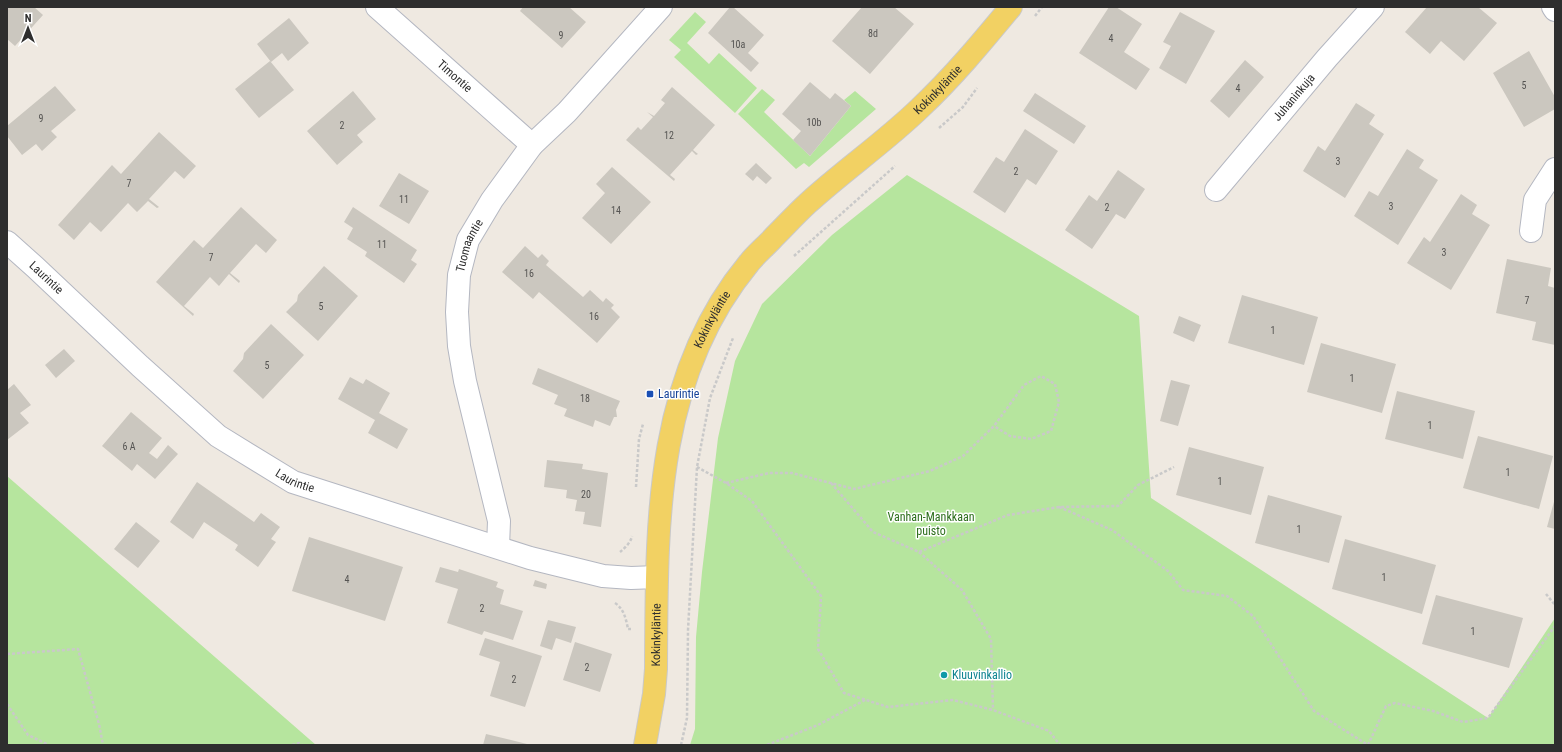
<svg xmlns="http://www.w3.org/2000/svg" width="1562" height="752" viewBox="0 0 1562 752" font-family="'Roboto Condensed',sans-serif">
	<style>
		.green { fill: #b6e59e }
		.building { fill: #cbc7bf }
		.lines { fill: none; stroke-linecap: round; stroke-linejoin: round }
		.minor-casing { stroke: #b4b7c1; stroke-width: 24 }
		.major-casing { stroke: #c9c9c9; stroke-width: 24 }
		.path { stroke: #c9c9c9; stroke-width: 2.5; stroke-dasharray: 3 2; stroke-linecap: butt }
		.minor { stroke: #fff; stroke-width: 22 }
		.major { stroke: #f2d163; stroke-width: 22 }
		.transit-dot { fill: #1a4fb4; stroke: #fff; stroke-width: 1.5 }
		.culture-dot { fill: #0f9aa8; stroke: #fff; stroke-width: 1.5 }
		.labels { text-anchor: middle; dominant-baseline: central; stroke-width: 3; stroke-linejoin: round; paint-order: stroke }
		.number-label { font-size: 10px; fill: #555452 }
		.street-label { font-size: 12px; fill: #2e2e2e; stroke: #fff }
		.transit-label { font-size: 12px; fill: #164399; stroke: #fff; text-anchor: start }
		.park-label { font-size: 12px; fill: #2c6e1b; stroke: #fff }
		.culture-label { font-size: 12px; fill: #0d838f; stroke: #fff; text-anchor: start }
	</style>
	<rect width="100%" height="100%" fill="#efe9e1"/>
	<path class="green" d="M695,12L706,22L687,43L709,64L719,53L757,88L735,113L674,57L681,50L669,40Z
		M762,89L775,100L764,112L810,156L851,106L844,100L855,91L876,109L809,167L804,163L796,169L738,114Z
		M907,175L1139,316L1151,498L1488,718L1555,618V745H690L695,729L696,637L702,572L718,438L735,361L762,304L832,235Z
		M7,476L316,745H7Z"/>
	<path class="building" d="M7,7H34L43,15L15,46L7,39Z
		M523,7H569L586,22L562,48L520,11Z
		M730,7H733L764,35L748,53L759,63L751,72L708,33Z
		M862,7H894L914,24L870,74L832,41Z
		M1109,7H1116L1142,24L1124,52L1150,69L1136,90L1079,53Z
		M1427,7H1478L1497,23L1464,61L1441,41L1430,54L1405,32Z
		M1180,12L1215,31L1186,84L1159,68L1171,46L1163,42Z
		M289,18L309,43L288,61L282,53L271,62L257,44Z
		M1529,51L1555,97V109L1524,127L1493,73Z
		M1245,60L1264,77L1229,118L1210,101Z
		M270,61L294,90L259,118L235,89Z
		M810,82L830,99L835,93L851,106L810,156L793,140L801,131L782,114Z
		M55,86L76,110L51,131L57,137L42,151L36,144L22,155L7,136V126Z
		M672,87L715,125L693,150L698,154L696,155L692,151L670,175L675,179L674,181L626,140L638,127L641,130L653,117L647,112L654,116L665,103L661,100Z
		M353,91L376,119L357,135L363,142L337,165L307,131Z
		M1035,93L1086,126L1074,144L1023,111Z
		M1356,103L1375,115L1369,124L1384,134L1345,198L1303,171L1318,146L1325,151Z
		M1025,129L1058,151L1036,185L1027,179L1005,213L973,192L996,157L1004,162Z
		M159,132L196,166L184,179L175,171L149,199L159,207L157,208L148,201L137,212L128,203L101,232L90,222L74,240L58,225L112,165L121,174Z
		M1407,149L1424,160L1419,168L1438,180L1398,245L1354,216L1369,191L1378,196Z
		M756,163L772,178L766,184L757,176L753,181L745,174Z
		M612,167L651,202L611,244L582,218L605,193L596,184Z
		M1118,170L1145,189L1125,219L1116,214L1092,249L1065,230L1089,195L1097,201Z
		M399,173L429,191L409,224L379,206Z
		M1461,194L1477,205L1472,214L1490,225L1451,290L1407,263L1424,237L1430,242Z
		M241,207L277,240L266,253L256,244L230,273L240,281L239,283L229,274L219,286L210,277L184,306L194,314L193,316L156,282L194,240L203,248Z
		M353,207L417,250L411,260L417,264L404,283L365,256L367,252L347,239L353,228L344,222Z
		M525,246L538,258L542,254L549,261L546,265L583,297L590,290L603,302L606,298L614,305L611,308L620,317L597,343L539,292L533,299L502,272Z
		M1507,259L1551,268L1548,286L1555,288V345L1532,340L1536,322L1496,313Z
		M324,266L358,296L318,341L286,312L297,301L298,295Z
		M1242,295L1318,317L1304,365L1228,343Z
		M1179,316L1201,325L1194,342L1173,333Z
		M271,324L304,355L263,399L233,371L243,359L244,353Z
		M1321,343L1396,364L1382,413L1307,392Z
		M64,349L75,361L56,378L45,365Z
		M538,368L620,401L616,410L617,417H614L610,426L595,420L593,427L564,416L567,409L554,404L558,395L532,384Z
		M350,377L363,384L366,379L390,393L379,413L408,429L397,449L368,433L375,420L338,399Z
		M1171,380L1190,385L1178,426L1160,421Z
		M14,384L31,405L20,413L29,423L7,440V390Z
		M1397,391L1475,411L1463,459L1385,439Z
		M131,412L162,438L149,453L157,459L168,445L178,454L155,479L137,464L132,471L102,446Z
		M1478,436L1553,456L1539,509L1463,488Z
		M1189,447L1264,467L1251,515L1176,495Z
		M547,460L583,464L582,469L608,473L601,527L583,524L585,512L575,511L577,500L566,498L567,490L544,487Z
		M197,482L254,522L261,513L280,527L271,539L276,542L258,567L235,550L238,545L204,522L193,539L170,522Z
		M1268,495L1342,516L1329,563L1255,543Z
		M1555,498V529L1547,527Z
		M136,522L160,541L138,568L114,549Z
		M309,537L403,567L385,621L292,591Z
		M1345,539L1436,565L1422,614L1332,589Z
		M440,567L458,572L459,569L498,582L496,587L504,590L500,604L523,611L513,640L484,631L482,635L447,623L458,589L435,582Z
		M535,580L547,584L546,589L533,586Z
		M1436,595L1523,618L1509,668L1422,644Z
		M548,620L576,627L571,643L556,638L552,650L540,646Z
		M485,638L542,656L525,707L490,696L500,662L479,655Z
		M575,642L612,654L600,692L563,680Z
		M486,734L527,744V745H483Z"/>
	<g class="lines">
		<defs>
			<g id="minor">
				<path id="s1" d="M377,7L532,145"/>
				<path d="M1553,7L1555,10"/>
				<path id="s2" d="M1216,190L1327,58L1373,7"/>
				<path d="M1531,231L1535,200L1555,169"/>
				<path id="s3" d="M7,242L35,267L140,366L218,436L293,482L530,558L603,576L631,578L657,577"/>
				<path id="s4" d="M498,547L499,521L465,381L459,346L457,312L459,275L468,240L492,200L532,145L567,112L661,7"/>
			</g>
			<g id="major">
				<path id="s5" d="M645,745L654,694L656,669C657,527 653,379 749,263C756,254 766,246 774,237C785,226 796,214 808,203C844,170 885,142 920,108C953,77 982,42 1011,7"/>
			</g>
		</defs>
		<use href="#minor" class="minor-casing"/>
		<use href="#major" class="major-casing"/>
		<path class="path" d="M1035,16L1042,7
			M939,128L963,107L977,88
			M794,256L895,166
			M697,467L726,483L752,501L821,596L818,649L844,693L888,707L953,700L993,710L1049,731L1060,745
			M726,483L769,473H792L854,489L930,471L963,456L994,426L1024,385L1041,376L1055,384L1059,402L1051,431L1031,439L1010,436L994,426
			M831,483L873,532L919,552L1008,515L1059,507L1118,506L1138,485L1174,467
			M636,487L639,439L643,424
			M1059,507L1112,530L1168,571L1183,590L1227,596L1253,616L1314,711L1368,745
			M620,552C625,548 631,542 632,536
			M919,552L962,590L991,639L993,710
			M1546,594L1555,605
			M615,603C624,609 626,619 628,629H631
			M7,654L78,649L99,724L103,745
			M7,704L28,735L49,745
			M292,745L299,743L302,745
			M681,745L687,718L688,630L697,467L710,398L733,338
			M767,745L818,725L865,700
			M1368,745L1386,706L1395,703L1433,711L1463,722L1488,718L1555,626"/>
		<use href="#minor" class="minor"/>
		<use href="#major" class="major"/>
	</g>
	<rect class="transit-dot" x="646" y="390" width="8" height="8" rx="2"/>
	<circle class="culture-dot" cx="944" cy="675" r="4"/>
	<g class="labels">
		<g class="number-label">
			<text x="873" y="33">8d</text>
			<text x="561" y="35">9</text>
			<text x="1111" y="38">4</text>
			<text x="738" y="44">10a</text>
			<text x="1524" y="85">5</text>
			<text x="1238" y="88">4</text>
			<text x="41" y="118">9</text>
			<text x="814" y="122">10b</text>
			<text x="342" y="125">2</text>
			<text x="669" y="135">12</text>
			<text x="1338" y="161">3</text>
			<text x="1016" y="171">2</text>
			<text x="129" y="183">7</text>
			<text x="404" y="199">11</text>
			<text x="1391" y="206">3</text>
			<text x="1107" y="207">2</text>
			<text x="616" y="210">14</text>
			<text x="382" y="244">11</text>
			<text x="1444" y="252">3</text>
			<text x="211" y="257">7</text>
			<text x="529" y="273">16</text>
			<text x="1527" y="300">7</text>
			<text x="321" y="306">5</text>
			<text x="594" y="316">16</text>
			<text x="1273" y="330">1</text>
			<text x="267" y="365">5</text>
			<text x="1352" y="378">1</text>
			<text x="585" y="398">18</text>
			<text x="1430" y="425">1</text>
			<text x="129" y="446">6 A</text>
			<text x="1508" y="472">1</text>
			<text x="1220" y="481">1</text>
			<text x="586" y="494">20</text>
			<text x="1299" y="529">1</text>
			<text x="1384" y="577">1</text>
			<text x="347" y="579">4</text>
			<text x="482" y="608">2</text>
			<text x="1473" y="631">1</text>
			<text x="587" y="667">2</text>
			<text x="514" y="679">2</text>
		</g>
		<g class="street-label">
			<text stroke="none"><textPath href="#s1" startOffset="104">Timontie</textPath></text>
			<text stroke="none"><textPath href="#s5" startOffset="759">Kokinkyläntie</textPath></text>
			<text stroke="none"><textPath href="#s2" startOffset="121">Juhaninkuja</textPath></text>
			<text stroke="none"><textPath href="#s4" startOffset="308">Tuomaantie</textPath></text>
			<text stroke="none"><textPath href="#s3" startOffset="53">Laurintie</textPath></text>
			<text stroke="none"><textPath href="#s5" startOffset="435">Kokinkyläntie</textPath></text>
			<text stroke="none"><textPath href="#s3" startOffset="376">Laurintie</textPath></text>
			<text stroke="none"><textPath href="#s5" startOffset="111">Kokinkyläntie</textPath></text>
		</g>
		<g class="transit-label">
			<text x="658" y="394">Laurintie</text>
		</g>
		<g class="park-label">
			<text x="931" y="517">Vanhan-Mankkaan<tspan x="931" dy="14">puisto</tspan></text>
		</g>
		<g class="culture-label">
			<text x="952" y="675">Kluuvinkallio</text>
		</g>
	</g>
	<rect width="1562" height="752" fill="none" stroke="#2e2e2e" stroke-width="16"/>
	<g transform="translate(28 28)" stroke="#ffffff" stroke-width="3" paint-order="stroke">
	<path d="M0-3L7 15L0 10L-7 15Z" fill="#2e2e2e"/>
	<text y="-6" font-size="11" font-weight="bold" text-anchor="middle" fill="#2e2e2e">N</text>
	</g>
</svg>
